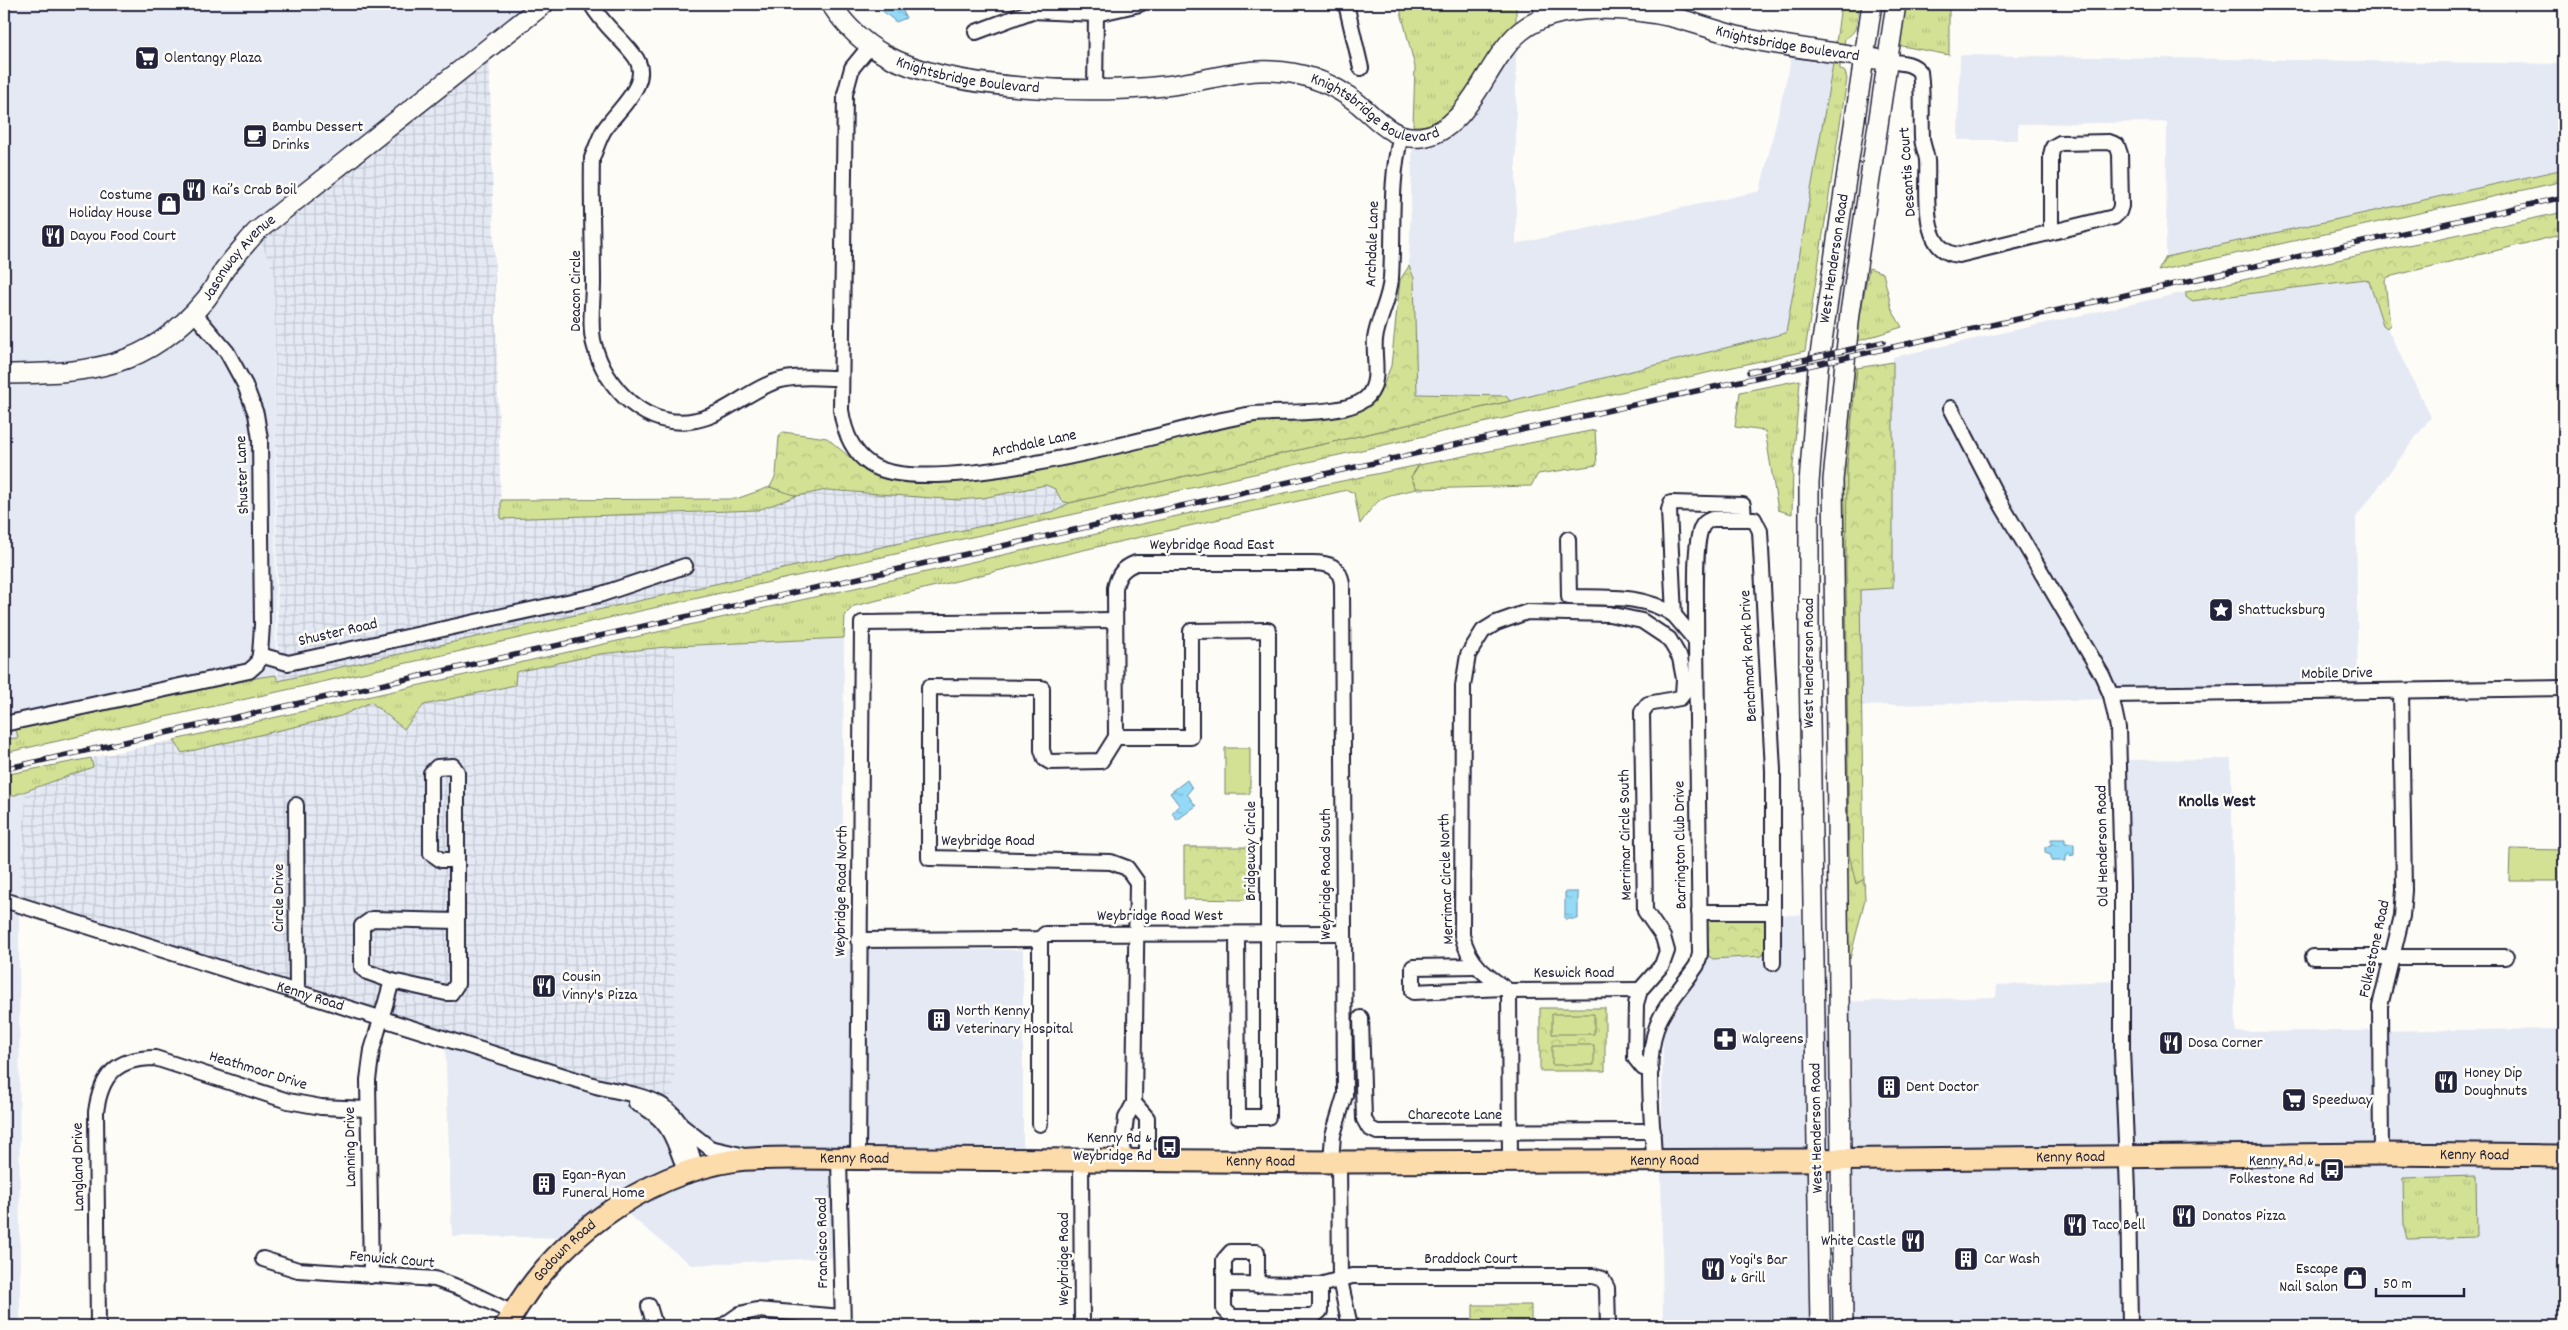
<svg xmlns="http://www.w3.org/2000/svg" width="2568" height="1330" viewBox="0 0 2568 1330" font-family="Dekko,sans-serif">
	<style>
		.built { fill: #e4e9f4 }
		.industrial { fill: url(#industrial-grid) }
		.grass { fill: url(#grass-tufts); stroke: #7a8268 }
		.forest { fill: url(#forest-crowns); stroke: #7a8268 }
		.pitch { fill: #d2e194; stroke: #7a8268 }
		.water { fill: url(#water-ripples); stroke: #6690ab }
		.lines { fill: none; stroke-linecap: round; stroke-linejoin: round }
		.street-casing { stroke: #22223b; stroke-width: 18 }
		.secondary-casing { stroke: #22223b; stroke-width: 22 }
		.primary-casing { stroke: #22223b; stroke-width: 25 }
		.street { stroke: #fdfcf7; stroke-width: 14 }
		.secondary { stroke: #fdfcf7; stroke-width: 19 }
		.primary { stroke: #fddcac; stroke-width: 21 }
		.rail-casing { stroke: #22223b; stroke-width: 5.5 }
		.rail { stroke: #fdfcf7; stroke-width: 4; stroke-dasharray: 11; stroke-linecap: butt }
		.labels { text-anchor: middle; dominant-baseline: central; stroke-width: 5; stroke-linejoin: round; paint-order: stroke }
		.street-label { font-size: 16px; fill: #22223b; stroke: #fdfcf7 }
		.poi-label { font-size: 16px; fill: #22223b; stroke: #fdfcf7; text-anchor: start }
		.neighbourhood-label { font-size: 18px; font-weight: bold; fill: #22223b; stroke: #fdfcf7 }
	</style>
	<defs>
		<pattern id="industrial-grid" width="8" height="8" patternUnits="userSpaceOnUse" patternTransform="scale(1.25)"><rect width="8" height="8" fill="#e4e9f4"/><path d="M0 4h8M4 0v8" fill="none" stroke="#c3c8d2"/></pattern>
		<pattern id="grass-tufts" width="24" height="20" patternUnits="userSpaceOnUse" patternTransform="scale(1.25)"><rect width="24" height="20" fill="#d2e194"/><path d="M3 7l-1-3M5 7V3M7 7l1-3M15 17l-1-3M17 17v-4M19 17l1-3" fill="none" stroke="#b4c180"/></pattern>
		<pattern id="forest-crowns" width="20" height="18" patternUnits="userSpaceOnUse" patternTransform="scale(1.25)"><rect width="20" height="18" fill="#d2e194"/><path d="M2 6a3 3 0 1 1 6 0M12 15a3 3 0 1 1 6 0" fill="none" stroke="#b4c180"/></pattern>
		<pattern id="water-ripples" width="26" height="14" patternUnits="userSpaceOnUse" patternTransform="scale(1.25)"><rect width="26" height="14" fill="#94daf6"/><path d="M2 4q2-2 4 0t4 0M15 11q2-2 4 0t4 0" fill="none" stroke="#7fbbd4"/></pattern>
	</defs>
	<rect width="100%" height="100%" fill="#fdfcf7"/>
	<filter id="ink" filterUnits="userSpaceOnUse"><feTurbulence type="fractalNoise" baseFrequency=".02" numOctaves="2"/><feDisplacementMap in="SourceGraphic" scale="10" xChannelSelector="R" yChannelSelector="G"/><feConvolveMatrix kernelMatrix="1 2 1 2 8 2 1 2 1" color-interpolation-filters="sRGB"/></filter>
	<g filter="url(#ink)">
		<path class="built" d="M4,4H543L256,232L274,272L276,675L16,730L18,738L4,741Z
			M1516,22V244L1760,191L1794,47L1835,53L1786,333L1510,401L1506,396L1417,394L1414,278L1409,266L1413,126L1429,124L1442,116L1459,99L1504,33Z
			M1960,55L2564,64L2562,169L2166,257L2167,122L2018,124V140H1958Z
			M2365,279L2369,281L2383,325L2387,328L2431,417L2356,517L2358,692L1861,706L1860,589L1893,588V357L2186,292V297L2191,301Z
			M844,638L842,949L1023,950V1161L842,1162L841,1257L691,1265L619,1207L578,1238L452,1236L445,1038L663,1105L674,1091L675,646Z
			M2231,759L2236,1032L2564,1029V1326H1663L1661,1160L1663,1034L1704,956V914L1801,915L1804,1003L1996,997L1997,985L2120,981L2122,1034H2129L2125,760Z
			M26,792L19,903L20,1326H4V799Z"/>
		<path class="industrial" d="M489,45L501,519L758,510L797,496L827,490L958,500L983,498L1046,485L1055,489L1062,501L1069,503L1056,511L278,681L274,272L256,232Z
			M675,646L674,1092L663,1105L19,903L26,792L93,767L91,758L174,740L183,752L341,716L371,702L404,729L424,705L515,685L516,672L600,654Z"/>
		<path class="grass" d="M1399,4H1516V22C1492,45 1459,116 1428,125C1424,126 1418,126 1413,126L1415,67Z
			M1841,4H1859C1857,18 1859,33 1845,38L1844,44L1836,43Z
			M1903,4H1949V55L1897,45Z
			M1833,64H1840V69L1845,72L1847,79L1805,351L4,753V739L18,738L16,729L261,677L276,675L278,681L895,544L1056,511L1069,503L1510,401L1786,333Z
			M2564,169V181L2158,271L2166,257Z
			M1869,268L1883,273L1892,310L1902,327L1855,342Z
			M1850,367L1857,368L1847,466L1856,883L1864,879L1865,899L1850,959L1846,958L1840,465Z
			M1800,380L1793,465L1792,514L1778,510L1765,431L1735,427L1740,392Z
			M1419,465L1411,477L1417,489C1381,497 1381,494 1360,524L1354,493L1347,490L1079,551L854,606L845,615L844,638L675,646L600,654L516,672L515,685L424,705L404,729L371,702L341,716L182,753L174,740L1222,506Z
			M770,487L797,496L758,510L501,519V500L736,499Z
			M91,758L93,767L4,799V775Z
			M2476,1176L2477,1237L2407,1239L2404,1228L2403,1178Z"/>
		<path class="forest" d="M2564,212V234L2388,277L2385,281L2390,325L2387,328L2383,325L2369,281L2365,279L2191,301L2186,297V292Z
			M1409,266L1414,278L1417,394L1506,396L1510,401L1069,503L1062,501L1055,489L1046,485L983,498L958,500L827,490L797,496L770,487L776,475L779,437L783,432L827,438L860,466L881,477L903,481L962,480L1030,469L1252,422L1322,416L1362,404L1380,393L1391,366L1400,280Z
			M1893,362V588L1860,590L1864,879L1856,884L1849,854L1846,570L1847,466L1857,368Z
			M1595,430L1597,465L1538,474L1531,486L1417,489L1411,477L1419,465Z
			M1184,847H1249L1248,900L1184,899Z
			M1763,919L1766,922V948L1762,956L1713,959L1706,954L1707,920Z
			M1540,1008H1605V1071H1540Z
			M1473,1305H1531V1326H1473Z"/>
		<path class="pitch" d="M1225,748H1250V794H1225Z
			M2510,849L2564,850V881H2509Z
			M1552,1014H1594V1034H1552Z
			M1552,1045H1594V1065H1552Z"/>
		<path class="water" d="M878,4H900L906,18L896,22L879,8Z
			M1187,780L1192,788L1187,794L1196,806L1177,820L1172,813L1179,805L1170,793Z
			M2051,839H2065V844H2074V855L2066,856V861H2051V855L2045,853V847L2051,845Z
			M1565,892H1578V919H1565Z"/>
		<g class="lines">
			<defs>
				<g id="street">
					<path d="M591,4C604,26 618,35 633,54C656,81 617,109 604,130C599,138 596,149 592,158C591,200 593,242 593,283C593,302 589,326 594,344C605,388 647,431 696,420C723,415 742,396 767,385C789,374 817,378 841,378"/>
					<path d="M1346,4L1361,68"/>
					<path d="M1539,4L1544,17"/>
					<path d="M976,32L1032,11L1096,14L1140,4"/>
					<path d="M870,46L852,68L845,94L841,410C844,430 852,452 870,464C922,499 1136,442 1200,425C1218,421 1235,417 1254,414C1280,411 1350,417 1368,396C1381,381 1373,357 1375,339C1378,318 1390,299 1391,278C1394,229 1389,183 1401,135"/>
					<path d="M1887,61C1900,63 1912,62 1920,72C1923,94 1921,115 1922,137C1922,145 1926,152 1927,160C1929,188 1918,252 1959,255L2114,217L2119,212L2121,206L2120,154L2117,145L2109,142L2060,143L2053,147L2051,155V231"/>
					<path d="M1095,90L1096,14"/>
					<path d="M1951,408L1997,497L2102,675L2111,695L2118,728L2122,884V1050L2128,1190L2130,1326"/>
					<path d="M1568,539L1569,597C1606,598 1643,594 1674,615"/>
					<path d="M1696,641C1697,616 1693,547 1701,529C1703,523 1707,521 1712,519H1754L1760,531L1773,770V963"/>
					<path d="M260,655L288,663L599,595L685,566"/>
					<path d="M2111,695L2564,688"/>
					<path d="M4,724L249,671L257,664L260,655L262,625L260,439L256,414L245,385L227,352L194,313"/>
					<path d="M1116,737H1191V631L1268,630V1117H1238L1237,934"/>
					<path d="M296,805L297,992"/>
					<path id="s1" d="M4,900L596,1086C625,1094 662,1095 679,1122C688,1136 691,1155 697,1170"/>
					<path d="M1699,912H1773"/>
					<path d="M858,940L1040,939L1045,934L1343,933"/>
					<path d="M2313,957H2506"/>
					<path d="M1476,966L1413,967V992L1504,988"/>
					<path d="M392,981L367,972L362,968V926L372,919L457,921"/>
					<path d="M1509,991C1485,975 1469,964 1462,935L1463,686L1468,655L1483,631L1496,623L1527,612L1609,614L1642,621L1669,639L1680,658L1684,679L1683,694L1680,698L1648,704L1642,712L1645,911L1663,937L1667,951L1662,965L1640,990L1636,1004L1635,1058L1643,1068L1651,1070"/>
					<path d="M1509,991L1510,1161"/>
					<path d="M1509,991L1640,990"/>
					<path d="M1361,1018L1364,1119L1369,1128L1377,1132L1653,1131"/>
					<path d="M636,1103C670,1118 674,1141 686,1173"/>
					<path d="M1134,1103L1147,1118V1161"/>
					<path d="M1040,1124V939"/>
					<path d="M683,1127L710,1148L741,1155"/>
					<path d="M2381,1154L2380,1006L2402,916L2404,890L2401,691"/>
					<path d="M839,1159L843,1326"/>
					<path d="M858,1159L862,623L1115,620"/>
					<path d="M1654,1160C1653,1121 1644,1062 1657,1026C1663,1007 1686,982 1697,965L1700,954L1696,641L1674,615L1669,510L1671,503L1743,505L1744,518"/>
					<path d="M1081,1161L1082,1326"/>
					<path d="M1121,1161L1126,1118L1134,1103L1137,882L1127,868L1111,862L929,858V687L1042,688V750L1045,759L1050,762L1101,761L1116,737L1115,588C1118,574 1123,568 1136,563H1312C1329,563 1340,566 1342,584L1345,1095L1333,1135L1331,1162"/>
					<path d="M1339,1162L1340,1280L1350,1326"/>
					<path d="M263,1259L298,1270L435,1279L463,1289L513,1313"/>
					<path d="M371,1276L368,1080L372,1050L392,981L446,993H451L457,984V772L453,766L437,767L431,773V853L441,860H457"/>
					<path d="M1224,1284L1320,1285L1352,1276H1593L1602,1279L1607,1288L1608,1326"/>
					<path d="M1257,1285V1252H1231L1224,1260V1309L1232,1317H1313L1320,1311V1285"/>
					<path d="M649,1306L655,1326"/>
					<path d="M98,1326L96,1112C101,1074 117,1058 155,1058L288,1101L321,1107L367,1109"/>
					<path d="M723,1326L740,1314L757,1310L842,1317"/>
				</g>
				<g id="secondary">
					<path id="s2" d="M831,4C844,24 863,43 885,55C952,91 1088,94 1164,86C1199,83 1236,69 1272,71C1299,72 1326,81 1348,96C1373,112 1388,141 1421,137C1470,132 1486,59 1521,31C1557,2 1629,7 1672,17C1696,23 1720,32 1744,38C1787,47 1832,52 1876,59"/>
					<path id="s3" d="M4,374C89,373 147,370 206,299C213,290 218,280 224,270C234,257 245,245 256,232L544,4"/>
					<path id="s4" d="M1820,1326L1809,660V483L1818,368L1872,4"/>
					<path d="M1843,1326L1833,480L1850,313L1896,4"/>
				</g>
				<g id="primary">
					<path id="s5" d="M506,1326C551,1242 641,1174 737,1160C756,1158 775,1158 794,1158L1339,1162L1797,1160L2381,1154L2564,1156"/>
				</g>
			</defs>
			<use href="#street" class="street-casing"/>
			<use href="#secondary" class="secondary-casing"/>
			<use href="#primary" class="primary-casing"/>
			<use href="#street" class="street"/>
			<use href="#secondary" class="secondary"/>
			<use href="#primary" class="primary"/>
			<defs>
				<path id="rail" d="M1749,372L1883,342
					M4,769L2564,197"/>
			</defs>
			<use href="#rail" class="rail-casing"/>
			<use href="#rail" class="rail"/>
		</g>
	</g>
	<defs>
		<symbol id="supermarket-square" viewBox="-11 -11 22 22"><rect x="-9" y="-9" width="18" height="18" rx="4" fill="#22223b" stroke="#fdfcf7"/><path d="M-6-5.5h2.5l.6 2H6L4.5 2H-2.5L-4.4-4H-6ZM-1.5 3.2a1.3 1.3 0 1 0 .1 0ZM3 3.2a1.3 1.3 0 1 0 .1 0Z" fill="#fff"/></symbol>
		<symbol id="cafe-square" viewBox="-11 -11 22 22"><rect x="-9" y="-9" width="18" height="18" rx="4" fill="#22223b" stroke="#fdfcf7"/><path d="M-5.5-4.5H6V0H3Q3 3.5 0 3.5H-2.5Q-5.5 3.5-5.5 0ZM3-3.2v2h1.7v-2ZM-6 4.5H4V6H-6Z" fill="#fff"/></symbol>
		<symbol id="restaurant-square" viewBox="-11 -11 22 22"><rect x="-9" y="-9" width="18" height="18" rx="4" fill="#22223b" stroke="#fdfcf7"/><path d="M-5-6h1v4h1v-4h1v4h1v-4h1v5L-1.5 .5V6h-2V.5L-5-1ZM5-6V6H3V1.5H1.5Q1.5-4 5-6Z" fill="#fff"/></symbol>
		<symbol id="shop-square" viewBox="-11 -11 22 22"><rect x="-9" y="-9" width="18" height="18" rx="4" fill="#22223b" stroke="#fdfcf7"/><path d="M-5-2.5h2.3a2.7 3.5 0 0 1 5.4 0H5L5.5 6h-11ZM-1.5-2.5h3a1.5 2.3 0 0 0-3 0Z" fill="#fff"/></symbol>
		<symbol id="sight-square" viewBox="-11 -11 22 22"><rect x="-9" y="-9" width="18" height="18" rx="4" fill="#22223b" stroke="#fdfcf7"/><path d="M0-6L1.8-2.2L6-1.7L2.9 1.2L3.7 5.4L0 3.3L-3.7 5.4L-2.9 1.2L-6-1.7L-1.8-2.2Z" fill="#fff"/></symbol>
		<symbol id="building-square" viewBox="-11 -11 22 22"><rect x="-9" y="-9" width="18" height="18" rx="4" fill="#22223b" stroke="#fdfcf7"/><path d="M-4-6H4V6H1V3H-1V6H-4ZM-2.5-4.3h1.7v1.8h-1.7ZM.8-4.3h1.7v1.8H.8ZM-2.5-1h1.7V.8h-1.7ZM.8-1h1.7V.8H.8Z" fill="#fff"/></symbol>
		<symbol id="pharmacy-square" viewBox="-11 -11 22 22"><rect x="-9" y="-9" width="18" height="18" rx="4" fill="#22223b" stroke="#fdfcf7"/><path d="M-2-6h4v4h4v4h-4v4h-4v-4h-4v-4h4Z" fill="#fff"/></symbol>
		<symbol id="bus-square" viewBox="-11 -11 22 22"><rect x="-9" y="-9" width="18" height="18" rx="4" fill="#22223b" stroke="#fdfcf7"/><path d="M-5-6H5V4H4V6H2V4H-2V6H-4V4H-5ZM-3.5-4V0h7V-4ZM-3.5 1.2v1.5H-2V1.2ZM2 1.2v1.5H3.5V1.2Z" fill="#fff"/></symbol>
	</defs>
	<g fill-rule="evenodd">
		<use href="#supermarket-square" x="133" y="44" width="28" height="28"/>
		<use href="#cafe-square" x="241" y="122" width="28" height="28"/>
		<use href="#restaurant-square" x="180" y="176" width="28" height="28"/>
		<use href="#shop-square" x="155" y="190" width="28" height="28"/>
		<use href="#restaurant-square" x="39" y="222" width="28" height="28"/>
		<use href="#sight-square" x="2207" y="596" width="28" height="28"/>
		<use href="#restaurant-square" x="530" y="972" width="28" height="28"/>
		<use href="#building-square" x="925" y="1006" width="28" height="28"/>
		<use href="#pharmacy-square" x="1711" y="1025" width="28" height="28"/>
		<use href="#restaurant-square" x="2157" y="1029" width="28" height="28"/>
		<use href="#restaurant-square" x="2432" y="1068" width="28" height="28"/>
		<use href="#building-square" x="1875" y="1073" width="28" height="28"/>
		<use href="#supermarket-square" x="2280" y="1086" width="28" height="28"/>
		<use href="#bus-square" x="1155" y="1133" width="28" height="28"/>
		<use href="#bus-square" x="2318" y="1156" width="28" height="28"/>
		<use href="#building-square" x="530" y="1170" width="28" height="28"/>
		<use href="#restaurant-square" x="2170" y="1202" width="28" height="28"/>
		<use href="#restaurant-square" x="2061" y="1211" width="28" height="28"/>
		<use href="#restaurant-square" x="1899" y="1227" width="28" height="28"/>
		<use href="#building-square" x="1952" y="1245" width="28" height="28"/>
		<use href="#restaurant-square" x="1699" y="1255" width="28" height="28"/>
		<use href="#shop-square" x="2341" y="1264" width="28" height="28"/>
	</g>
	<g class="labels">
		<g class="street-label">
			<text stroke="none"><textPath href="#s2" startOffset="1060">Knightsbridge Boulevard</textPath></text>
			<text stroke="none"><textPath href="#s2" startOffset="161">Knightsbridge Boulevard</textPath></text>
			<text stroke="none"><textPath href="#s2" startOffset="581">Knightsbridge Boulevard</textPath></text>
			<text transform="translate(1908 172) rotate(-94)">Desantis Court</text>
			<text transform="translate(1373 244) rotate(-88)">Archdale Lane</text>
			<text stroke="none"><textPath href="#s3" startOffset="278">Jasonway Avenue</textPath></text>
			<text stroke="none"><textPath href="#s4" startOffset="1069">West Henderson Road</textPath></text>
			<text transform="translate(576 291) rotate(-90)">Deacon Circle</text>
			<text transform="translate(1034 444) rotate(-12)">Archdale Lane</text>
			<text transform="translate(243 475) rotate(-92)">Shuster Lane</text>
			<text x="1212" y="545">Weybridge Road East</text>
			<text transform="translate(338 633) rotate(-13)">Shuster Road</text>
			<text transform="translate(1749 656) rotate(-93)">Benchmark Park Drive</text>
			<text transform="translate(1809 663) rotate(-90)">West Henderson Road</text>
			<text transform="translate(2337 674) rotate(-1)">Mobile Drive</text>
			<text transform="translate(1626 835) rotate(-91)">Merrimar Circle South</text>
			<text x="988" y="841">Weybridge Road</text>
			<text transform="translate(1681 845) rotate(-91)">Barrington Club Drive</text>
			<text transform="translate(2103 846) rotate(-91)">Old Henderson Road</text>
			<text transform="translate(1251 851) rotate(-90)">Bridgeway Circle</text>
			<text transform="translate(1326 874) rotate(-90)">Weybridge Road South</text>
			<text transform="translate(1447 879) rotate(-92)">Merrimar Circle North</text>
			<text transform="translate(842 891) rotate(-89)">Weybridge Road North</text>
			<text transform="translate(279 898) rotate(-90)">Circle Drive</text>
			<text x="1160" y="916">Weybridge Road West</text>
			<text transform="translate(2375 949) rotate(-78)">Folkestone Road</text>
			<text x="1574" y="973">Keswick Road</text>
			<text stroke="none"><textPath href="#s1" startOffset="321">Kenny Road</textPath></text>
			<text transform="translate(258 1071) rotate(17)">Heathmoor Drive</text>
			<text x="1455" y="1115">Charecote Lane</text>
			<text transform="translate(1817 1128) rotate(-91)">West Henderson Road</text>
			<text transform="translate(351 1147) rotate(-91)">Lanning Drive</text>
			<text stroke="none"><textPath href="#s5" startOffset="2032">Kenny Road</textPath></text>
			<text stroke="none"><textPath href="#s5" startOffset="1628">Kenny Road</textPath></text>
			<text stroke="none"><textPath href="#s5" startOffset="412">Kenny Road</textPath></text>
			<text stroke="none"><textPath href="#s5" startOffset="1222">Kenny Road</textPath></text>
			<text stroke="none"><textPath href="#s5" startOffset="818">Kenny Road</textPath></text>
			<text transform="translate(79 1167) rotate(-91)">Langland Drive</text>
			<text transform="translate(823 1243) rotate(-91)">Francisco Road</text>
			<text stroke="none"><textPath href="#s5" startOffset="96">Godown Road</textPath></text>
			<text transform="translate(1064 1259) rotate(-90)">Weybridge Road</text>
			<text x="1471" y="1259">Braddock Court</text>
			<text transform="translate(392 1260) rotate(5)">Fenwick Court</text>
		</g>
		<g class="poi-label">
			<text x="164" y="58">Olentangy Plaza</text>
			<text x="272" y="127">Bambu Dessert<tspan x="272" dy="18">Drinks</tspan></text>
			<text x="212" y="190">Kai’s Crab Boil</text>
			<text x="152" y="195" text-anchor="end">Costume<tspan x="152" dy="18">Holiday House</tspan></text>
			<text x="70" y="236">Dayou Food Court</text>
			<text x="2238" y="610">Shattucksburg</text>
			<text x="562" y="977">Cousin<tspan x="562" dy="18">Vinny's Pizza</tspan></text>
			<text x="956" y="1011">North Kenny<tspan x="956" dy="18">Veterinary Hospital</tspan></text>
			<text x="1742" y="1039">Walgreens</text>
			<text x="2188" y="1043">Dosa Corner</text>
			<text x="2464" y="1073">Honey Dip<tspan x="2464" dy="18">Doughnuts</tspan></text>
			<text x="1906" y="1087">Dent Doctor</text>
			<text x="2312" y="1100">Speedway</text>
			<text x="1152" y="1138" text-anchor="end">Kenny Rd &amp;<tspan x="1152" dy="18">Weybridge Rd</tspan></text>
			<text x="2314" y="1161" text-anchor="end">Kenny Rd &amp;<tspan x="2314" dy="18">Folkestone Rd</tspan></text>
			<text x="562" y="1175">Egan-Ryan<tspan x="562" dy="18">Funeral Home</tspan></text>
			<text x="2202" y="1216">Donatos Pizza</text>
			<text x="2092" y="1225">Taco Bell</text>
			<text x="1896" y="1241" text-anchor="end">White Castle</text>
			<text x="1984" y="1259">Car Wash</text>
			<text x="1730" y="1260">Yogi's Bar<tspan x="1730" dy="18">&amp; Grill</tspan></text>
			<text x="2338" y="1269" text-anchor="end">Escape<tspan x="2338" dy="18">Nail Salon</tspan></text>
		</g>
		<g class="neighbourhood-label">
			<text x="2217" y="802">Knolls West</text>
		</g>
	</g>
	<rect width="2568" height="1330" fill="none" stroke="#fdfcf7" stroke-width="20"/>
	<rect x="10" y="10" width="2548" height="1310" fill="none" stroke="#22223b" stroke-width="2" filter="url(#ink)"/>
	<path d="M2376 1288v8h88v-8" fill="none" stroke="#22223b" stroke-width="2.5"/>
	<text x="2383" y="1288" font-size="15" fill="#22223b" stroke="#fdfcf7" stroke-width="4" paint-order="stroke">50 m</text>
</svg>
